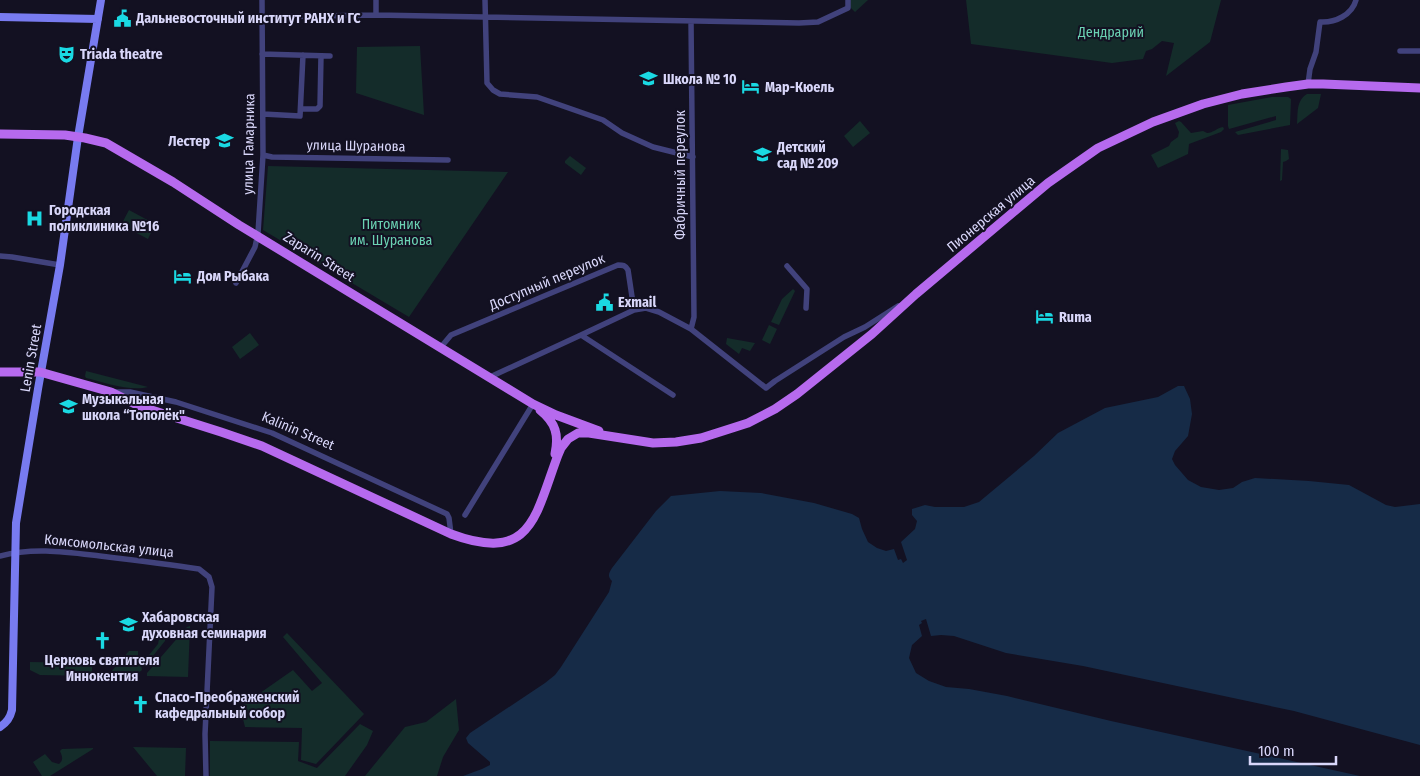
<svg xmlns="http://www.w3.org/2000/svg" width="1420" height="776" viewBox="0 0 1420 776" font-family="'Fira Sans Condensed',sans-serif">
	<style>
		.green { fill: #142c2a }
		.water { fill: #162b47 }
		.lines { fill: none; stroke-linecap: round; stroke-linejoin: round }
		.street { stroke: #41427c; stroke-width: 5.5 }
		.secondary { stroke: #787bf0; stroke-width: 8 }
		.primary { stroke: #b66aee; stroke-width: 9 }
		.labels { text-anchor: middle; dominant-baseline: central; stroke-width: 4; stroke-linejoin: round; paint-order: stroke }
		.poi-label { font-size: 14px; font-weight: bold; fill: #d9d7fa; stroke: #131122; text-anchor: start }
		.park-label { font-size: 14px; fill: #6bd2b3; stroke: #131122 }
		.street-label { font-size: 14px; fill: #d9d7fa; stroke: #131122 }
	</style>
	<rect width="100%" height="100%" fill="#131122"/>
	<path class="green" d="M847,0H868L855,12L848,5Z
		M966,0H1221L1210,42L1166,76L1174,43L1162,41L1152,49L1146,51L1143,59L1112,63L971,44Z
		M420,46L424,115L356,93L357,47Z
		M1307,94H1321L1318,108L1297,124C1298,112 1296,101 1307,94Z
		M1272,97H1288L1291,99L1290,125L1238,135L1235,132L1276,120V116L1229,129L1228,126V105Z
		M860,121L870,133L853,147L844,136Z
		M1179,121L1181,122L1191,133L1203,131L1207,133C1213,133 1217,128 1223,127L1224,129L1221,132L1189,144L1188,154L1158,168L1151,155L1169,146L1171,142L1178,137L1179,132L1175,123Z
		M1281,149L1288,150L1289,159L1286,161L1283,162L1282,180L1280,181Z
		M570,156L586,168L581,175L565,163V161Z
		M268,166L508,172L409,317L263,230Z
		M129,210L155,224L148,239L121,225Z
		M793,289L795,291L779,325L771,322L782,299Z
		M769,325L777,329L770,344L762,340Z
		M250,333L259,345L240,359L232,347Z
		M727,338L755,343L750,351L742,348L739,354L726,344Z
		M86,371L148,387C131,392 103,382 86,378L85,376Z
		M190,626L188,677L147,676V673L187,627Z
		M287,633L364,714L316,764L301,760L302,728L245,727L240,707L293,670L312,691L322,683L283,637Z
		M160,634L165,638V641L144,667L142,663L143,660H145L158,644Z
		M129,651H138V660H140L142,670L137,674L130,675L128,678L110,677V673Z
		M30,662L92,663V676L40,675L30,670Z
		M456,699L459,730L443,757L437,776H365L405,727L426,722Z
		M360,724L373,731L367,745L345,776H210V741L299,742L298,761L317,768Z
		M133,747L186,748L185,776H157Z
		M93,748V749L50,776H42L33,762L45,754L52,762L59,764C64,760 62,756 60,751L62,749Z"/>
	<path class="water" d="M1178,386H1184L1190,399L1192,414L1188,436L1175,451L1172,459L1175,465L1188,480L1201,487L1219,490L1233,488L1242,482L1255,478L1309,481L1349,485L1386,505L1395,507L1420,504V745L1294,711L1083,666L1006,653L954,636L941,635L931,636L926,619L921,621L922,623L919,625L922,636L912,645L909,658L916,673L929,681L946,687L969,689L1007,696L1111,721L1360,776H463L482,769L490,765V762L468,743L466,738L470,733L545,683L555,675L561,667L609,592L612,581C607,576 609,573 612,568L656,511L671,496L720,491L761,493L814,503L852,514L859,518L862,529L868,542L877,548L886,551L894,549L898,560L901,559L903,563L907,560L901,542L915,529L917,521L912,515V509L925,505L935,507H964L979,502L1034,456L1058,433L1105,408L1158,397Z"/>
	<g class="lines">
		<path class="street" d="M485,0L487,83L493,90L500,94L537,97L603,120L622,133L653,147L693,157
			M376,15V0
			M262,17L376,15L799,23L818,22L848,8V0
			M1400,51H1420
			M262,54L330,56
			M1308,84L1310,69L1316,52L1320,22C1335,23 1352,15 1356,0
			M301,109H317L320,106L321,56
			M263,114L300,116L303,55
			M263,155L272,157L448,160
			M0,256L12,257L60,265
			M787,266L807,289L806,308
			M236,283L255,247L258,233L263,155L262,0
			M691,329L694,317L691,21
			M581,335L634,310L646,308L659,312L691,329L766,388L775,381L844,337L865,327L898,306
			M441,347L451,335L618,265C623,265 625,265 628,270L634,310
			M490,377L581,335L673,395
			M113,392H130L176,402L272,433L447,514L449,518L451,534
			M465,515L533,404
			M0,556C34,547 66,552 100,556C133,560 166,564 199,569L209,577L212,587L205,734L206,776"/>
		<path class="secondary" d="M0,17L98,19
			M0,727C7,722 10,718 12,710L16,523L38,389L60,265L78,137L101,0"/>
		<path class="primary" d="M0,134L65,135L85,138L106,143L173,182L239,225L533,404L556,415L599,431
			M0,372H40L111,392L139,406L221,432L262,446L451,534C532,564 535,516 558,455L561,448L568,439L578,433H589L653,443L676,442L701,438L723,431L748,423L775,409L797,394L872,334L916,294L1048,183L1098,148L1153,122L1203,104L1242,94L1286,87L1308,84H1323L1420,88
			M540,410C556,423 559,435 555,454"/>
	</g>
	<defs>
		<symbol id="civic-bare" viewBox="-9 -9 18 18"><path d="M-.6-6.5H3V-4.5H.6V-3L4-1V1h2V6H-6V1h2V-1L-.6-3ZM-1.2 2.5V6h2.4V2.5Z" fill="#1ad9e3" stroke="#131122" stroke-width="2.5" paint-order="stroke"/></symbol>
		<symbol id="theatre-bare" viewBox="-9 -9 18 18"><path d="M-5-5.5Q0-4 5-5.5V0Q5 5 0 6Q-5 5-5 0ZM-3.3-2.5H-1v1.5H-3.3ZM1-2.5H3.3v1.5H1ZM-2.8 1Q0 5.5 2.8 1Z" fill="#1ad9e3" stroke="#131122" stroke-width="2.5" paint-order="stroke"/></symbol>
		<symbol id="school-bare" viewBox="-9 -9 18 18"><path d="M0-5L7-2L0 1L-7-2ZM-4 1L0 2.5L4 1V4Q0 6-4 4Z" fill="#1ad9e3" stroke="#131122" stroke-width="2.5" paint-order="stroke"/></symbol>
		<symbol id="hotel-bare" viewBox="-9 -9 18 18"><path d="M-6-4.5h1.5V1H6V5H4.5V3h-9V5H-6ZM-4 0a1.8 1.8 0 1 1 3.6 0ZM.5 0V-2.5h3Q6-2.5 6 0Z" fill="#1ad9e3" stroke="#131122" stroke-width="2.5" paint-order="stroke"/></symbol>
		<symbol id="hospital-bare" viewBox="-9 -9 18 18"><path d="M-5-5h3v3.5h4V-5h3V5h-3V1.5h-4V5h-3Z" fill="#1ad9e3" stroke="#131122" stroke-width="2.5" paint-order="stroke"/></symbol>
		<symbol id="university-bare" viewBox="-9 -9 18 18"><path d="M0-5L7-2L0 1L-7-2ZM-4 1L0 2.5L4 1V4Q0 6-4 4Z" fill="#1ad9e3" stroke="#131122" stroke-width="2.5" paint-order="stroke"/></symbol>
		<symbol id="church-bare" viewBox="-9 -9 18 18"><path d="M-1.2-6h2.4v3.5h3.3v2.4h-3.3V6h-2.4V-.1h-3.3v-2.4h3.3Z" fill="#1ad9e3" stroke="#131122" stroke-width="2.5" paint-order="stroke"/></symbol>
	</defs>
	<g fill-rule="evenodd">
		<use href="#civic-bare" x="110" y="6" width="25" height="25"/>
		<use href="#theatre-bare" x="54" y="42" width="25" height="25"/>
		<use href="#school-bare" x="636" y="66" width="25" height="25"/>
		<use href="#hotel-bare" x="738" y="74" width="25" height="25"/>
		<use href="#school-bare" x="212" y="128" width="25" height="25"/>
		<use href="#school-bare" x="750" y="142" width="25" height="25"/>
		<use href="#hospital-bare" x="22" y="206" width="25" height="25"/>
		<use href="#hotel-bare" x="170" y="264" width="25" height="25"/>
		<use href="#civic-bare" x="592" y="290" width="25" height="25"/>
		<use href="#hotel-bare" x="1032" y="304" width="25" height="25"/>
		<use href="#school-bare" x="56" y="394" width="25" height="25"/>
		<use href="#university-bare" x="116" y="612" width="25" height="25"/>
		<use href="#church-bare" x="90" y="628" width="25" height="25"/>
		<use href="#church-bare" x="128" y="692" width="25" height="25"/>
	</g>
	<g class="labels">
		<g class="poi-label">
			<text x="136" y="18">Дальневосточный институт РАНХ и ГС</text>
			<text x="80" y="54">Triada theatre</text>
			<text x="663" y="79">Школа № 10</text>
			<text x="765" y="87">Мар-Кюель</text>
			<text x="210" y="141" text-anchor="end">Лестер</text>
			<text x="777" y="147">Детский<tspan x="777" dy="16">сад № 209</tspan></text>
			<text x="49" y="210">Городская<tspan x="49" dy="16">поликлиника №16</tspan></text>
			<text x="197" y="276">Дом Рыбака</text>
			<text x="618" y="302">Exmail</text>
			<text x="1059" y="317">Ruma</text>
			<text x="82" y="399">Музыкальная<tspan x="82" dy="16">школа “Тополёк"</tspan></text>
			<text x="142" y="617">Хабаровская<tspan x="142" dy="16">духовная семинария</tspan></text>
			<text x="102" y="660" text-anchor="middle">Церковь святителя<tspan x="102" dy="16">Иннокентия</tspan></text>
			<text x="155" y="697">Спасо-Преображенский<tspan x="155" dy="16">кафедральный собор</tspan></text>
		</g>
		<g class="park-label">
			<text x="1111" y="32">Дендрарий</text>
			<text x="391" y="224">Питомник<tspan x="391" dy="16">им. Шуранова</tspan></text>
		</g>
		<g class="street-label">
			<text transform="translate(249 144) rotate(-89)">улица Гамарника</text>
			<text transform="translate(356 146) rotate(1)">улица Шуранова</text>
			<text transform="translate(680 175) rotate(-90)">Фабричный переулок</text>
			<text transform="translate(991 214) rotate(-40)">Пионерская улица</text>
			<text transform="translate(319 257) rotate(32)">Zaparin Street</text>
			<text transform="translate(547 282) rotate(-23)">Доступный переулок</text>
			<text transform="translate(31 358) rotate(-80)">Lenin Street</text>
			<text transform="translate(298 431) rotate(23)">Kalinin Street</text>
			<text transform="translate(109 546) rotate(6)">Комсомольская улица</text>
		</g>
	</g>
	<path d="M1250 756v8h86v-8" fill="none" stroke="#d9d7fa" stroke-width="2.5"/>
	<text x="1258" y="756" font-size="15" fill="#d9d7fa" stroke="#131122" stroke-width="4" paint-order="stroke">100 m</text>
</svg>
